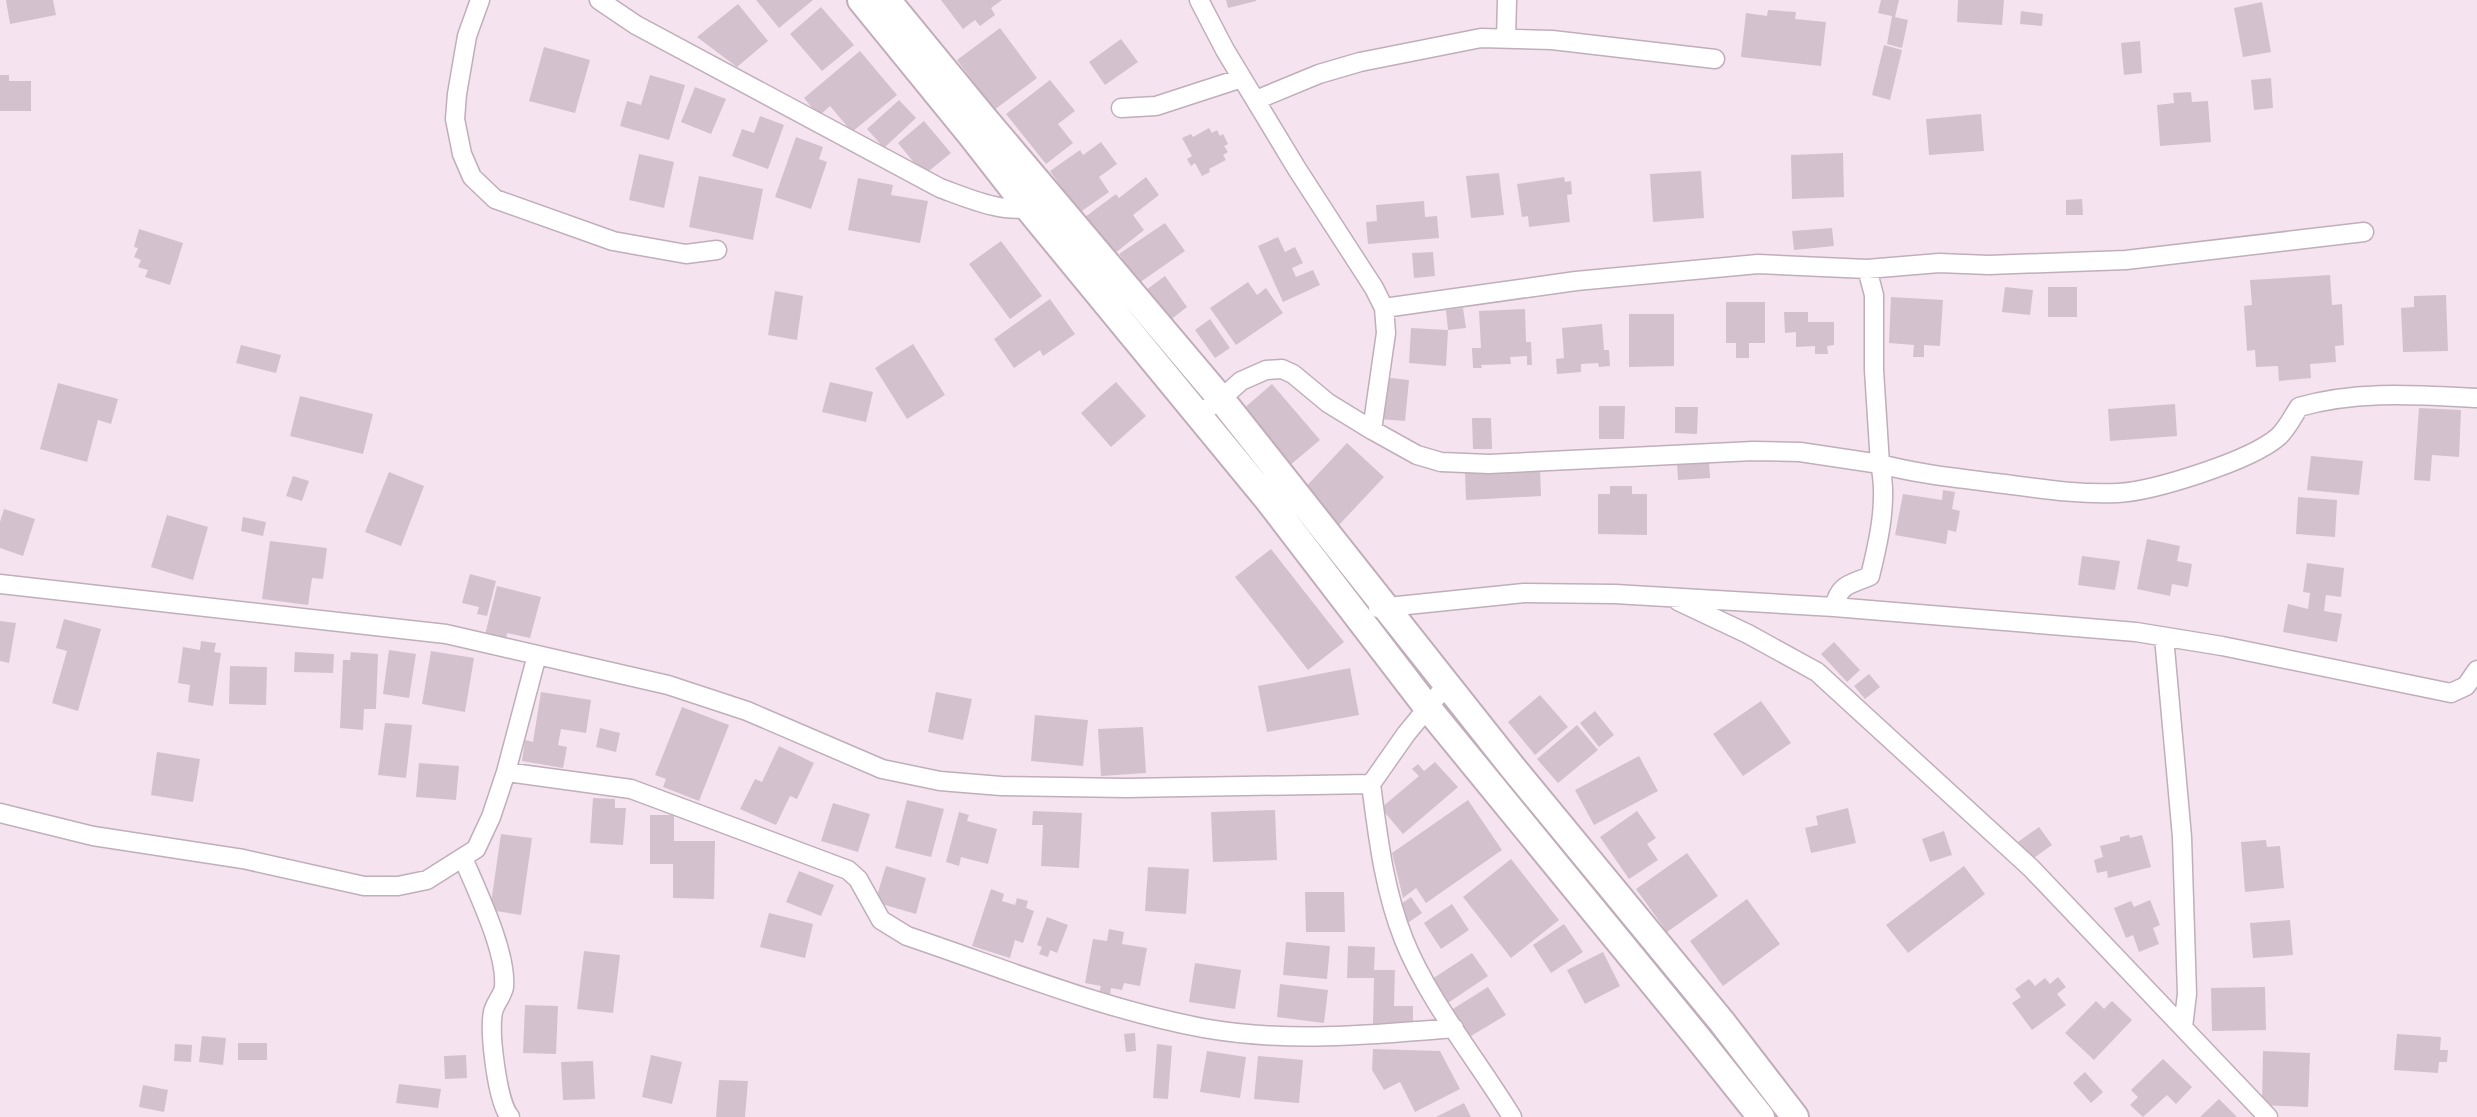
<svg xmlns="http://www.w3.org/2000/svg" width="2477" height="1117" viewBox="0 0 2477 1117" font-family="Arial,sans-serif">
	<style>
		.building { fill: #d4c1ce }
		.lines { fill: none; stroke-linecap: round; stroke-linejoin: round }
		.minor-casing { stroke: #c0aeba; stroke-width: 21 }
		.secondary-casing { stroke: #c0aeba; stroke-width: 30 }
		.minor { stroke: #fff; stroke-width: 18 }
		.secondary { stroke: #fff; stroke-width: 26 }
	</style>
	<rect width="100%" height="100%" fill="#f6e3f0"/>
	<path class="building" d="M6,0H53L56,15L10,24Z
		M756,0H813L779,28Z
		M941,0H1002L991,8L995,15L980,26L975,20L963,29Z
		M1226,0H1256V1L1228,8Z
		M1881,0H1899L1895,17L1908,20L1902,48L1887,44L1892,16L1878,13Z
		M1958,0H2004L2002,25L1957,22Z
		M2262,2L2271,52L2243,57L2234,8Z
		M738,4L768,41L737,67L697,37Z
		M821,7L854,45L822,71L790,34Z
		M1768,10L1796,12L1795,19L1826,22L1821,66L1741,57L1746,13L1767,16Z
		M2021,11L2043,14L2042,26L2020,24Z
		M1000,28L1037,78L994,110L957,60Z
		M1121,39L1138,62L1105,85L1089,62Z
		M2140,41L2142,73L2124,75L2121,43Z
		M1884,45L1902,50L1890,100L1872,95Z
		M544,47L590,60L575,113L529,101Z
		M860,51L897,95L852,132L830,106L819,116L804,98Z
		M0,75H9V81H31V111H0Z
		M650,75L685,85L669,140L620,126L627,101L641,105Z
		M2271,78L2273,108L2254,110L2251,80Z
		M1050,80L1075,111L1058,124L1073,143L1046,164L1006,114Z
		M695,87L726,99L711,134L681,122Z
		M2191,92L2192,102L2208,101L2211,142L2160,146L2157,105L2174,103L2173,93Z
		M899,100L916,118L884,148L867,129Z
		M1981,114L1984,151L1929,155L1926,119Z
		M760,116L784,125L768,169L732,156L742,129L754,133Z
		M924,121L951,153L924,175L898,143Z
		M1209,128L1212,133L1217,130L1220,136L1223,134L1228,144L1224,146L1228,152L1223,155L1226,160L1209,169L1210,172L1202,176L1195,163L1191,166L1187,159L1192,156L1182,138L1191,134L1193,137Z
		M796,137L823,147L819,159L827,162L811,209L775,197Z
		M1101,142L1117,164L1099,177L1109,192L1079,213L1050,171L1080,150L1083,155Z
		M1843,153L1844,197L1792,199L1791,155Z
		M639,154L674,162L664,208L629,200Z
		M1701,171L1704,218L1653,222L1650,174Z
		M1499,173L1504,215L1471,218L1466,176Z
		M699,176L763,189L753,240L689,227Z
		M1146,177L1159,195L1133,215L1144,230L1114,254L1085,217L1116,194L1119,198Z
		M1564,177L1565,182L1571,181L1572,194L1567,195L1570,222L1529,227L1528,216L1522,217L1517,184Z
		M858,178L893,185L891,195L928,201L920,243L848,230Z
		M2082,199L2083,215H2066V200Z
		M1424,201L1425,217L1437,216L1439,238L1368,244L1366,222L1377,221L1376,205Z
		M1165,223L1185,251L1139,283L1119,254Z
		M1832,228L1834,246L1794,250L1792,231Z
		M139,229L183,243L170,285L145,277L148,270L138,267L141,260L134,257L138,248L134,247Z
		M1278,237L1285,252L1295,247L1303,263L1292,268L1296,277L1313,270L1320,285L1283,302L1258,246Z
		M1001,241L1042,296L1010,319L969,264Z
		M1433,252L1435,276L1414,278L1412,253Z
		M2330,275L2332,305L2342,304L2344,345L2335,346L2336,362L2310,364L2311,378L2279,381L2278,366L2256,367L2255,350L2247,351L2244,306L2252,305L2250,280Z
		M1165,276L1187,307L1169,321L1146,290Z
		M1248,282L1257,295L1266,288L1283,313L1236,345L1210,308Z
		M2005,287L2033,290L2030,315L2002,312Z
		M2048,287H2077V317H2048Z
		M775,291L803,296L797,340L768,335Z
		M2446,295L2448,351L2403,352L2401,308L2414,307V296Z
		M1891,297L1943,300L1940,346L1924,345V357H1913L1914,345L1889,343Z
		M1050,299L1075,334L1043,356L1040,350L1014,368L994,339Z
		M1726,302H1765V343H1749V358H1736V343H1726Z
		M1463,308L1466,328L1448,330L1446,310Z
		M1525,309L1526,342H1531L1532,365H1527V356L1510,357L1511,364L1481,365L1482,368H1473L1472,348H1481L1479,311Z
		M1784,312H1808V322H1834V345L1827,346L1828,354H1815V346L1796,347V332L1785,333Z
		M1629,314H1674V366L1629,367Z
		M1210,319L1230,348L1215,358L1195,330Z
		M1602,324L1604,350H1609L1610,366L1599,367L1598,363L1581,364V372L1557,374L1556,359L1564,358L1562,328Z
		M1411,328L1448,330L1446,366L1409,363Z
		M913,344L945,395L907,419L875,368Z
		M241,345L281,355L276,373L236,363Z
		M1382,377L1409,380L1405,421L1379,419Z
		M830,382L873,392L866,422L822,412Z
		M1116,382L1146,416L1111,447L1081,413Z
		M58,383L118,399L111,424L98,420L87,462L40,449Z
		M1272,384L1320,440L1289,466L1242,410Z
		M300,396L373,414L363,454L290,436Z
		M2175,404L2177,436L2110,441L2108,409Z
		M1599,406H1625L1624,439H1599Z
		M1675,407H1698L1697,434L1675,433Z
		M2419,408L2461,410L2459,457L2432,455L2430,481L2414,480Z
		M1472,418H1491L1492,449H1473Z
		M1347,443L1384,477L1339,525L1302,491Z
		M2311,456L2363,461L2359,495L2307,490Z
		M1709,461L1710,478L1678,480L1677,463Z
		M1540,467L1541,496L1466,500L1465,471Z
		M389,472L424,486L401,546L365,532Z
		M293,476L309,481L302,501L286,496Z
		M1610,486H1632V494H1647V535L1598,534V494H1610Z
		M1943,490L1955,492L1952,509L1960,511L1956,532L1948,530L1946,544L1895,535L1903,494L1942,500Z
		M2298,497L2337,500L2335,537L2296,534Z
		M4,509L35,519L23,556L0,548V522Z
		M167,515L208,527L193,580L151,567Z
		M243,517L266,522L263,536L241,531Z
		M2147,539L2180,546L2177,561L2192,564L2188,587L2172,584L2170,596L2137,589Z
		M270,541L327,548L323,579L312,578L308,605L262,599Z
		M1271,549L1344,642L1308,670L1235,577Z
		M2082,556L2120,561L2115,590L2078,585Z
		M2307,563L2344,568L2341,597L2326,595L2324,611L2342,614L2337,642L2283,632L2288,604L2308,609L2310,593L2303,592Z
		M470,574L496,581L487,616L477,614L479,607L462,603Z
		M497,586L541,597L530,638L507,633L506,641L485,635Z
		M64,619L101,629L78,711L52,703L67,651L56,648Z
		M0,621L16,623L9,663L0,661Z
		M201,641L216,643L214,652L221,653L213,706L188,702L190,685L178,683L183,647L200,650Z
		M1834,642L1860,670L1847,682L1821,654Z
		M389,650L416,654L409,698L383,694Z
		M431,651L474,658L465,712L422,704Z
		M295,652L334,654L333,673L294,672Z
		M351,652L378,654L376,709H364L363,730L340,728L343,660H350Z
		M230,666L267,667L266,705L229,704Z
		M1350,668L1359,715L1267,732L1258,686Z
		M1869,674L1880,687L1865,699L1854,686Z
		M541,692L591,700L586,733L561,729L558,745L567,747L563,768L522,761L525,740L533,742Z
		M936,692L972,699L963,740L928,732Z
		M1540,695L1568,727L1535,755L1508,722Z
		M1761,701L1791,743L1743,776L1713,734Z
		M682,707L729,725L699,801L663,787L666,779L655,775Z
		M1595,711L1614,735L1599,747L1580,723Z
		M1035,715L1088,720L1083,766L1031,761Z
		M385,723L412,725L406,778L378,775Z
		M1577,725L1598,750L1558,783L1537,759Z
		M1143,727L1146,773L1101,776L1098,729Z
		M600,728L620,733L616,752L596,747Z
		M779,746L814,763L797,799L790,796L776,825L740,809L755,779L762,782Z
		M157,752L200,759L193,802L151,795Z
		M1639,756L1658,791L1594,825L1575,790Z
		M1435,762L1458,787L1403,834L1381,808L1419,776L1412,769L1418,764L1424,771Z
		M419,763L459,766L456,800L416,797Z
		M593,798L615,799V808H626L623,845L590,843Z
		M907,800L944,809L931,857L895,848Z
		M1468,800L1502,850L1426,903L1416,888L1403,898L1392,853Z
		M833,803L870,814L858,852L821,841Z
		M1848,808L1856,843L1811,853L1805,828L1818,825L1816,816Z
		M1275,810L1277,860L1213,862L1211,812Z
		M1033,811L1082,813L1079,868L1041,866L1043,825H1032Z
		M1637,811L1656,838L1647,844L1658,860L1629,879L1600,837Z
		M959,812L969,815L967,821L997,829L988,864L961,857L959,866L946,862Z
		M650,815H674V841H715L714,899L673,898V864H650Z
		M2039,827L2052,845L2028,862L2015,844Z
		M1944,831L1952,855L1930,862L1922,839Z
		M501,834L532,838L521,915L490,910Z
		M2129,835L2130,838L2142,835L2151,867L2108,878L2107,871L2097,873L2094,860L2103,857L2100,846L2120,841V837Z
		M2266,840L2267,847L2280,846L2284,888L2245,892L2241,842Z
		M1687,853L1718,896L1667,932L1636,889Z
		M1511,859L1559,920L1511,958L1463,897Z
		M886,866L926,878L916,914L875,902Z
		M1964,866L1985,894L1908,953L1886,925Z
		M1148,867L1189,869L1186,914L1145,911Z
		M799,871L834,885L821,916L786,902Z
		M991,889L1004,894L1002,901L1015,905L1017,898L1028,901L1026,908L1034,911L1023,943L1015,940L1010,958L972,946Z
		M1305,892H1344L1345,932H1306Z
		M1411,897L1422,913L1405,925L1394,909Z
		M1747,899L1780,944L1723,986L1690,941Z
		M2150,900L2160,925L2153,928L2159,944L2139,952L2133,935L2126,938L2114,908L2131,901L2134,907Z
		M1452,904L1469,930L1441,949L1424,923Z
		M769,913L813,924L805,958L760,947Z
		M1047,917L1068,925L1057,953L1050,950L1048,957L1039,954L1042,947L1037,945Z
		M2290,920L2293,955L2253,958L2250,923Z
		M1564,924L1583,952L1551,973L1533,945Z
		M1109,929L1124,932L1122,944L1147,948L1140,986L1124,983L1122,990L1111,988L1110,995L1099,993L1101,986L1085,983L1093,939L1107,941Z
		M1286,942L1330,946L1327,979L1283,975Z
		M1348,946L1375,947L1374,970H1395L1394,1006H1413V1026L1373,1025L1374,978H1347Z
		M584,951L620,955L613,1013L577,1009Z
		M1603,952L1620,986L1585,1004L1567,970Z
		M1472,953L1488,976L1445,1005L1429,981Z
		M1195,963L1241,970L1235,1009L1189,1002Z
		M2058,977L2066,987L2057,994L2066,1005L2032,1030L2012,1003L2021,997L2015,989L2029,979L2035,986L2045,978L2050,984Z
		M1280,984L1328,990L1324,1023L1277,1017Z
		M1488,987L1506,1015L1466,1039L1448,1012Z
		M2265,987L2266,1030L2212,1031L2211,988Z
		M2096,1001L2104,1009L2112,1001L2132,1020L2094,1060L2065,1033Z
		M525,1005L558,1006L556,1054L523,1053Z
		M1135,1033L1136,1051L1126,1052L1124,1034Z
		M2397,1034L2441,1037L2440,1050H2448L2447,1062H2439L2438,1073L2394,1070Z
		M202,1036L226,1038L223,1065L199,1062Z
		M238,1043H267V1060H238Z
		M175,1044L192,1045L191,1062L174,1061Z
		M1157,1044L1172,1046L1168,1099L1153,1098Z
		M1373,1049L1440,1051L1460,1089L1415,1112L1400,1082L1384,1090L1372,1070Z
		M1207,1051L1246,1057L1240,1098L1200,1092Z
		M2263,1051L2310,1053L2308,1107L2262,1105Z
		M466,1055L467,1078L445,1079L444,1056Z
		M651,1055L682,1062L672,1104L642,1097Z
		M1258,1056L1303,1060L1299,1103L1254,1099Z
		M2163,1059L2192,1087L2176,1104L2167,1095L2143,1117L2130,1105L2138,1097L2131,1090Z
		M593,1061L595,1099L563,1100L561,1062Z
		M2085,1072L2103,1092L2091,1103L2073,1083Z
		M719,1080L748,1081L745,1117H716Z
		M399,1084L441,1089L438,1108L396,1103Z
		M143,1085L168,1090L164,1112L139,1107Z
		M2219,1099L2237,1117H2200Z
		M1464,1103L1471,1117H1436Z"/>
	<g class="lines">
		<defs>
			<path id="minor" d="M480,0L467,36L457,94L455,119L462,154L472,177L495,199L613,241L686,254L717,250
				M599,0L636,25L940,188C965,197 1007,216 1034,206
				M1199,0L1225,50L1297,169L1374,288L1384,308L1386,333L1372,430
				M1506,39L1507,0
				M1256,100L1319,74L1360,62L1481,38L1552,40L1715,59
				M1121,108L1156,106L1242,78
				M1867,269L1874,295V370L1880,464C1918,474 1957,478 1996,483C2036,488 2077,495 2118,493C2154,491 2250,461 2278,437C2287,429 2292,418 2299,407C2357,390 2417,395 2477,398
				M1384,308L1576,281L1758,264L1867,269L1939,263L1989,265L2126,260L2364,232
				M1198,415L1221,399L1241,381L1266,370L1282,369L1293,374L1328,403L1372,430L1417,455L1441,462L1489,464L1753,451L1800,452L1880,464C1888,500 1879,540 1870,576C1850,585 1840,583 1834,607
				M0,584L446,634L668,685L747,711L882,769L940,781L1001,786L1126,788L1371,784L1406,734L1448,683
				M1678,601L1748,634L1817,672L2031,868L2268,1117
				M1378,608L1524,593L1615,594L1834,607L2136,632L2222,646L2451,693L2466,686L2477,670
				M2164,637L2182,837L2187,994L2183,1027
				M537,655L506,772L631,789L848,870L858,879L881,920L907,936C1005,969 1102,1009 1203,1028C1285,1043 1372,1035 1454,1028
				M1371,784C1378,837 1384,890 1404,940C1428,1000 1478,1061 1512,1117
				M0,813L93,836L243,859L364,886H398L427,880L476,849L491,817L506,772
				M463,858C477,891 507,952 504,987C503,995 495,1003 493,1012C489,1032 497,1102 510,1117"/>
			<path id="secondary" d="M861,0L971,135L1028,208L1269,501L1427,707L1698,1038L1761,1117
				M887,0L983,117L1221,399L1513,768L1722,1022L1795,1117"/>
		</defs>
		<use href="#minor" class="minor-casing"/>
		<use href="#secondary" class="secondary-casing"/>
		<use href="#minor" class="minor"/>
		<use href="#secondary" class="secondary"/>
	</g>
</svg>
